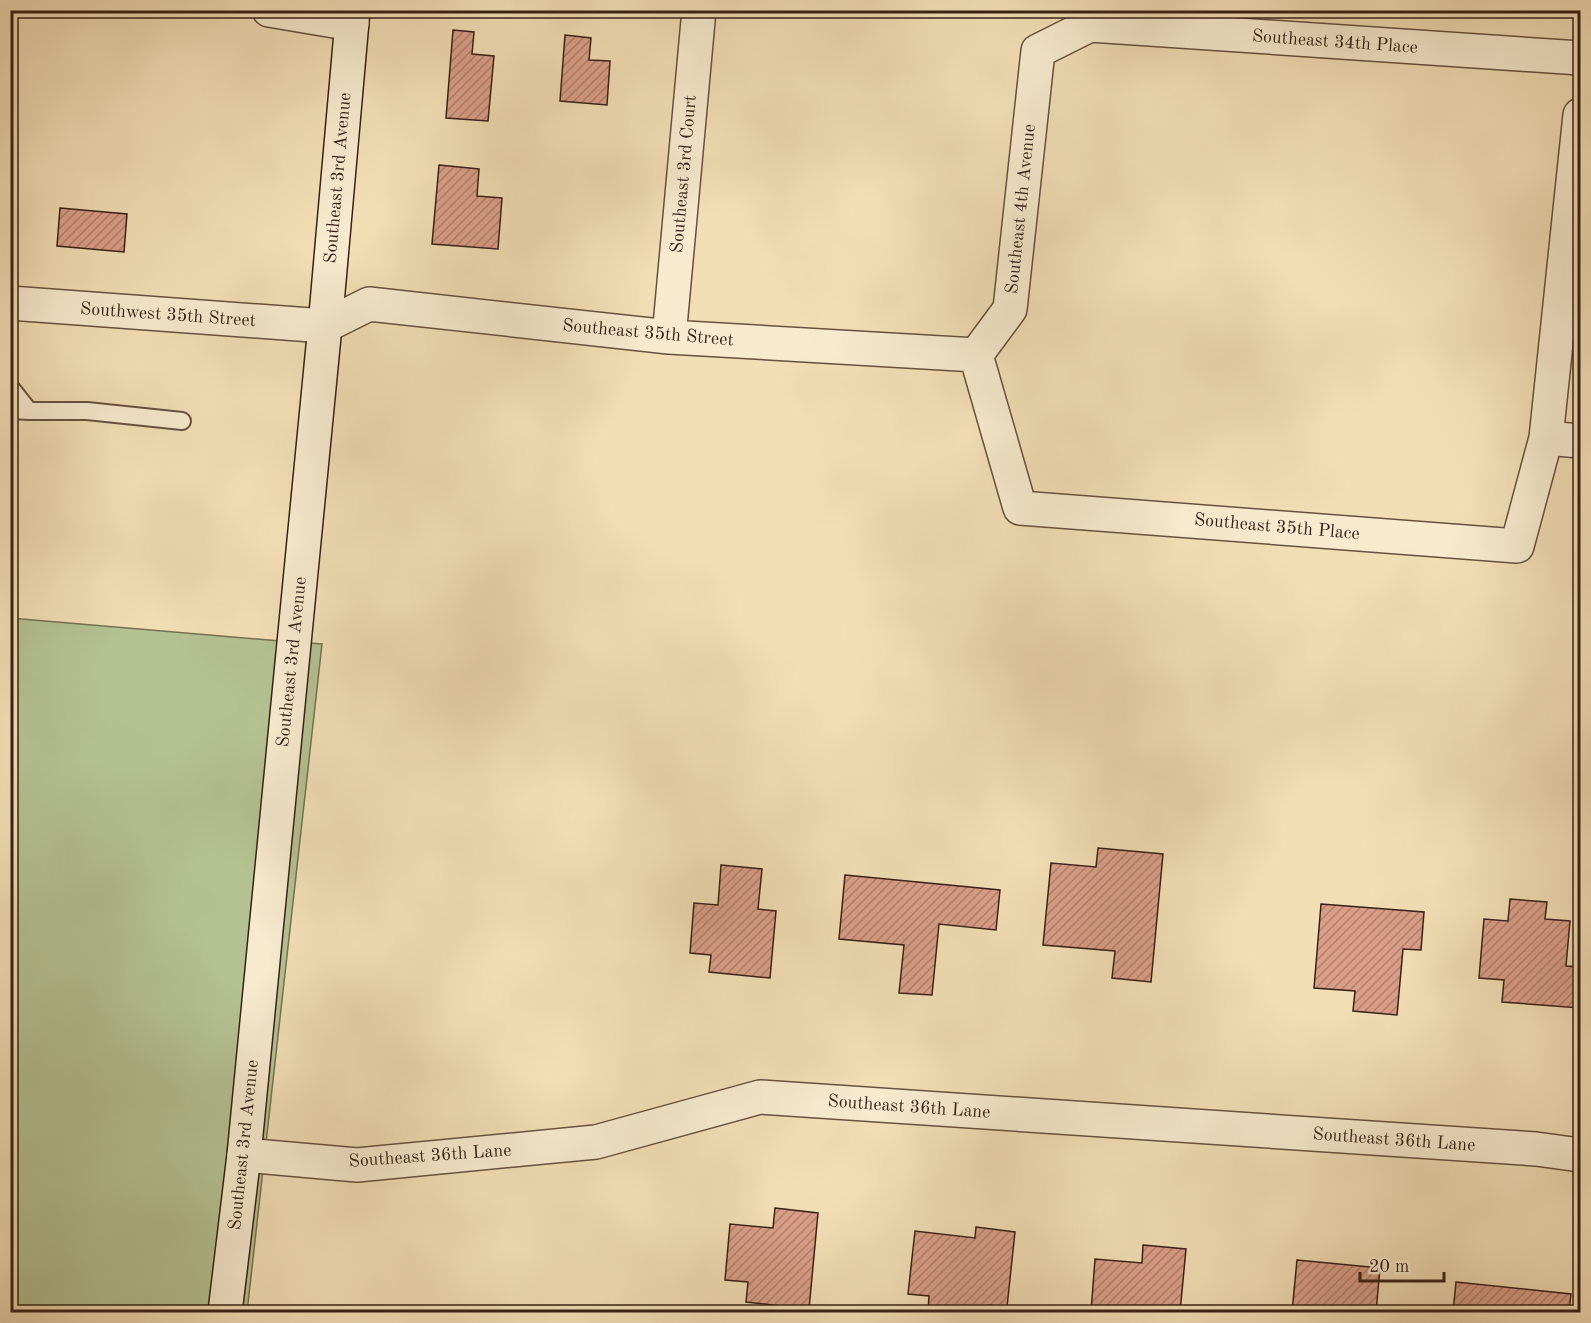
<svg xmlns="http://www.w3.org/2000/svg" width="1591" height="1323" viewBox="0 0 1591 1323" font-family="'Old Standard TT',serif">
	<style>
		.grass { fill: #b4c292; stroke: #767155; stroke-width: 1.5 }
		.building { fill: url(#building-hatch); stroke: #372018; stroke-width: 1.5 }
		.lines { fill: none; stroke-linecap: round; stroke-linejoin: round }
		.service-casing { stroke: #66503f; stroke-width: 20 }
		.minor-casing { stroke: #66503f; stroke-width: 36 }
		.secondary-casing { stroke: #372018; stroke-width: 36 }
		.service { stroke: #f7eacf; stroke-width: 16 }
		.minor { stroke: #f7eacf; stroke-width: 33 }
		.secondary { stroke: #f7eacf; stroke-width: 33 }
		.labels { text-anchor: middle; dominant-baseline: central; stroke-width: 5; stroke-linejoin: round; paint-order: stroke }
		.street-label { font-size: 18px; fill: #372018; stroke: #f7eacf }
	</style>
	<defs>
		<pattern id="building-hatch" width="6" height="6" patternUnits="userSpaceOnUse" patternTransform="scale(1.5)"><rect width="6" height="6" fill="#da9e88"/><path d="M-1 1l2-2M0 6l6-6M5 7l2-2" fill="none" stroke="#b2806e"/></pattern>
	</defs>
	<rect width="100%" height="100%" fill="#f2deb5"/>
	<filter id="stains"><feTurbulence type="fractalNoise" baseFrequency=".00333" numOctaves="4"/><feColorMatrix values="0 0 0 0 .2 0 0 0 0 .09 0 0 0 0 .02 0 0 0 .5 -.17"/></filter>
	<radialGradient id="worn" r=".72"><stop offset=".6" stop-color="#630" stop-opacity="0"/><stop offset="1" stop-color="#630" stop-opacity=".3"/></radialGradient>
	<path class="grass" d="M10,618L280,641L230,1153L210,1312H11Z
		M309,643L322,644L247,1312H239Z"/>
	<path class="building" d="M453,30L474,32L472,54L494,56L488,121L446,118Z
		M565,35L591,38L589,60L610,61L607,105L560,101Z
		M439,165L479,169L477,196L502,198L498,249L432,244Z
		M60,208L127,214L124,252L57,246Z
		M1098,848L1163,854L1151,982L1112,978L1115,951L1043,945L1051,863L1096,867Z
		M721,865L762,869L758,909L776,911L770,978L709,972L711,955L690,953L694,903L718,905Z
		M845,875L1000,890L996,930L939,924L932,995L899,993L904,945L839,939Z
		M1510,899L1547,902L1545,919L1570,921L1566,966L1580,967V1008L1502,1002L1504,980L1479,978L1484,919L1508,921Z
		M1321,904L1424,912L1421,950L1403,949L1397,1015L1353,1011L1355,991L1314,988Z
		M775,1208L818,1213L809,1309L746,1302L748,1282L725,1280L730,1224L773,1228Z
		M976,1227L1015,1232L1007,1307L988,1305L987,1312L928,1311L929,1296L908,1294L915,1231L975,1238Z
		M1143,1245L1186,1249L1180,1312H1091L1095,1259L1142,1263Z
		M1297,1260L1380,1268L1376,1312H1292Z
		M1456,1282L1571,1294L1569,1312H1453Z"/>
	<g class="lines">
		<defs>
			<path id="service" d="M10,387L29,411L10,410
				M29,411H87L182,421"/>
			<path id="minor" d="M269,10L352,24
				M1580,58L1090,25L1038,51L1010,309L976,355L1020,508L1517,546L1546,438L1580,115
				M10,303L325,326L369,304L669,337L976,355
				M669,337L699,10
				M1546,438L1580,441
				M244,1155L357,1165L596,1142L760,1097L1536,1149L1580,1155"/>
			<path id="secondary" d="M225,1312L244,1155L325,326L353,10"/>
		</defs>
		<use href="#service" class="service-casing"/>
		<use href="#minor" class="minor-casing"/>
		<use href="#secondary" class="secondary-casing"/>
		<use href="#service" class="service"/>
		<use href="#minor" class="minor"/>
		<use href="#secondary" class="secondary"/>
	</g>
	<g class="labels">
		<g class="street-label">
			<text transform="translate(1335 42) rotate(4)">Southeast 34th Place</text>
			<text transform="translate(684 174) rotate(-85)">Southeast 3rd Court</text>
			<text transform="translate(338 178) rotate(-85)">Southeast 3rd Avenue</text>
			<text transform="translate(1021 209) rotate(-84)">Southeast 4th Avenue</text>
			<text transform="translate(168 315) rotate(4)">Southwest 35th Street</text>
			<text transform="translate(648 333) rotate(5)">Southeast 35th Street</text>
			<text transform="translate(1277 527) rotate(5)">Southeast 35th Place</text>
			<text transform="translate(292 662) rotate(-84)">Southeast 3rd Avenue</text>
			<text transform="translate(909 1107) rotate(4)">Southeast 36th Lane</text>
			<text transform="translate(1394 1140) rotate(4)">Southeast 36th Lane</text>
			<text transform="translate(244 1145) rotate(-84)">Southeast 3rd Avenue</text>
			<text transform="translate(430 1156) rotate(-4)">Southeast 36th Lane</text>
		</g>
	</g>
	<rect width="1591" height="1323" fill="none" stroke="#f2deb5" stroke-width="36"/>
	<rect x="12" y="12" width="1567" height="1299" fill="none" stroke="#372018" stroke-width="3"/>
	<rect x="18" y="18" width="1555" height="1287" fill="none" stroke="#372018" stroke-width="1.5"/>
	<path d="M1360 1272v9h84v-9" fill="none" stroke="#372018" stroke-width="3"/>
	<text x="1369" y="1272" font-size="18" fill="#372018" stroke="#f7eacf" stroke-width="4.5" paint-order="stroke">20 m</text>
	<rect width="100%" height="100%" filter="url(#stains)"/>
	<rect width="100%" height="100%" fill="url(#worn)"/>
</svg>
